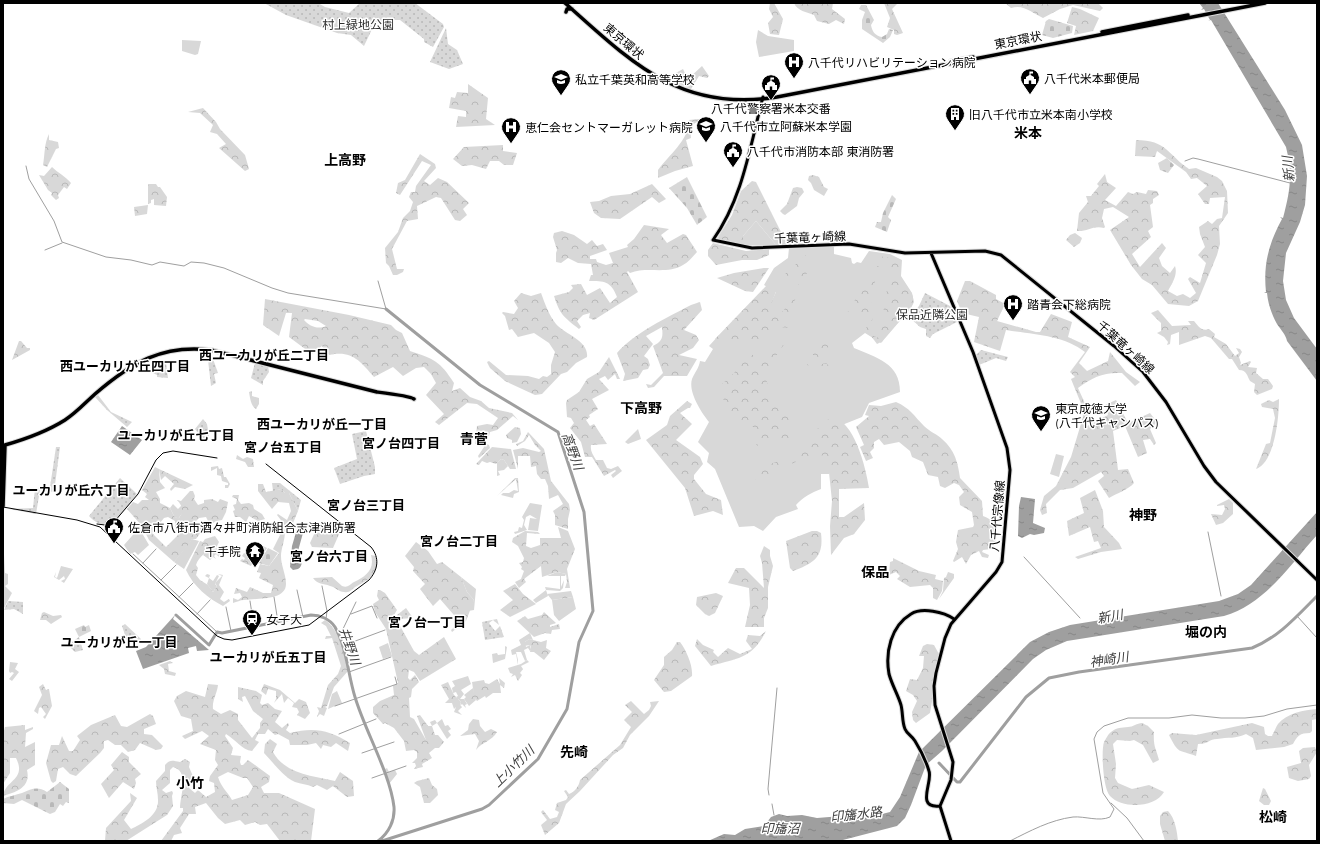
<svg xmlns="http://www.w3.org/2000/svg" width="1320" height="844" viewBox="0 0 1320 844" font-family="Montserrat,'Noto Sans JP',sans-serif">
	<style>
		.grass { fill: #d8d8d8 }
		.forest { fill: url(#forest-crowns); fill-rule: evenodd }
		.cemetery { fill: url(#cemetery-stones) }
		.park { fill: url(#park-dots) }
		.water { fill: url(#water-ripples) }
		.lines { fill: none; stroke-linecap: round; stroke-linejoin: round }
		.stream { stroke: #9f9f9f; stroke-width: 1 }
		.river { stroke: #9f9f9f; stroke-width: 3 }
		.major-casing { stroke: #dbdbdb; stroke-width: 5 }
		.highway-casing { stroke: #dbdbdb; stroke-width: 5.5 }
		.major { stroke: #000; stroke-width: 3 }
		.highway { stroke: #000; stroke-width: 3.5 }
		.tram { stroke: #000; stroke-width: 1 }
		.labels { text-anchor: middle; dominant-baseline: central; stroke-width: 3; stroke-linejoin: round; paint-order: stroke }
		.park-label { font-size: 12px; fill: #2f2f2f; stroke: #fff }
		.street-label { font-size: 12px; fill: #000; stroke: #fff }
		.poi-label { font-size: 12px; fill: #000; stroke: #fff; text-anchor: start }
		.water-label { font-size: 13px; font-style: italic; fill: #404040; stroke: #fff }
		.neighbourhood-label { font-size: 13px; font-weight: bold; fill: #000; stroke: #fff }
		.quarter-label { font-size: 14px; font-weight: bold; fill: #000; stroke: #fff }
	</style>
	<defs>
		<pattern id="forest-crowns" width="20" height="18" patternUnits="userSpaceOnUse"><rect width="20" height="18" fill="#d8d8d8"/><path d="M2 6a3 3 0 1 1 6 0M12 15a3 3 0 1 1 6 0" fill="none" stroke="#b8b8b8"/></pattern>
		<pattern id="cemetery-stones" width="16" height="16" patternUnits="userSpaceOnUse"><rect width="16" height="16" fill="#d8d8d8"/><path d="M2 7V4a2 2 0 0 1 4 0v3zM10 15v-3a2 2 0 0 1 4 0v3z" fill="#b8b8b8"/></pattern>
		<pattern id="park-dots" width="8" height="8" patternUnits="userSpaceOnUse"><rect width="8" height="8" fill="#d8d8d8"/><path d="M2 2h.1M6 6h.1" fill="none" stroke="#b8b8b8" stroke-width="1.8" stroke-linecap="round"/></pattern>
		<pattern id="water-ripples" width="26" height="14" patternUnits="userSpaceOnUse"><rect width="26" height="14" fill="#9f9f9f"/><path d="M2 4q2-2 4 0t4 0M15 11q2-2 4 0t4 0" fill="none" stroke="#878787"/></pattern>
	</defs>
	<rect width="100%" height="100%" fill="#fff"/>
	<path class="grass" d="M758,30L768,36L794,40V51L759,57L756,42Z
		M182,40L201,41L198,54L195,55L182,51Z
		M756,221L776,245H743V236Z
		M822,246L834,247V254L851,258L852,263L854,264L857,262L861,263L869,251L890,254L902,260L901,276L912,293L914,302L911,308L881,343L865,333L852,343L854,348C877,358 900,363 900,392L869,403L862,417L842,425L829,474H821V489C811,493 803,497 796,505L798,509L776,517L763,531L754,526L739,527L715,469L707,462L709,453L698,442L709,422C701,412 688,392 692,379C695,372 699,368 700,361L705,362L713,349L709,346L719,335L733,340L768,309L776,292L764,285L774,268L788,258L789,248Z
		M1056,454L1064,456L1059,477L1050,474Z
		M501,459L504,460L508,466L504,470L498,471L500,475L497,476V463Z
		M530,503L542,505L538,531L528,530L530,518L537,519L530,515L526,517L524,525L527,530L515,534L514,532L518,531L519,527L522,528L524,520L522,517Z
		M173,504L178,509L182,505L183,512L178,519L174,516L170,508Z
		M139,528L149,545L138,555L135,552L130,554L124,545Z
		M192,539L199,541L184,569L174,562Z
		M216,548L223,553L219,557L216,554L214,556L216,559L213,557L210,560L203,555L209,550Z
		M4,554L5,573L8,574V584L5,586L12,593L3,610Z
		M61,566L73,569L64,583L61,581L65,579L64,576L59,580L54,577L56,572L55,577L57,578Z
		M557,572L566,574L565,576H561V587L564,580L563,588L560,591L546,590L548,596L536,603L533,600L546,590L545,587L560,589V576H547Z
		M207,574L210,575L209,578L213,581L217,575L219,576L215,584L217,586L213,592L207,584L209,578L205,576Z
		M461,577L476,589L474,610L468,611L474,600L467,592Z
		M573,597L576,609L559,621L554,615L552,600Z
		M530,633L533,640L529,639L525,642L526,647L530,645L531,650L530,651L528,648L524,650L527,660L525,661L521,652H516L518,660V665L516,654L512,655L511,650L521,645L519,640Z
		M388,643L392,656L383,659L379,647Z
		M505,646L507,647L505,659L493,663L492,654L497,653L498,655L505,654Z
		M10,662L18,663L15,669L19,672L12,681L9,679L14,673L12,672L10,673L9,671Z
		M468,676L471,684L461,690L464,694L460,699H464L467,704L465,705L466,708L462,704L460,706L461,702L456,697L458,696L456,692L453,693L452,688L455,686L452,681Z
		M337,691L342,703L328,709L332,694Z
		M442,719L445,726L448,725L451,729L448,731L451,735L447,739L437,723L432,726L430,722L435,720L437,723Z
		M387,768L389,772L395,770L397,774L389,784L383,770Z"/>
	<path class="forest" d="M770,3H774L783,19L779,35L770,34L768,23L773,17L769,9Z
		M794,3H833L832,9L845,19L844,24L836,20L829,24L817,21L814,15C807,12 797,11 794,3Z
		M884,3H898L892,9L903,33L897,35L894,34V30L887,27L890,18Z
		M1005,3H1098L1103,8L1100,11L1073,5L1060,9L1043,18C1032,13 1024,4 1011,8Z
		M1072,7L1080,9L1099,18L1093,31L1074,35L1076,26L1067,23Z
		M702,66L709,76L707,78L699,76L691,89L677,83L674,74L683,69L688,79Z
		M468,84L488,98L486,119L495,125L456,127L458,116L466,117V111L449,108L451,97L455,98L457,92L468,93Z
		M203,108L216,122L220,129L245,155L249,169L245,171L219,148L226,144L217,134L210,132L213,125L200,113L188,112Z
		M708,118C695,124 689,121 691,138L686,140L693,166L675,171L658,178V170C668,156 690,139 689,120Z
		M49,134V140L58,142L59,148L56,149L47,167L43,165C45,154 44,144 49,134Z
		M1136,140C1167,140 1168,155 1189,169L1196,168L1217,177L1222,181L1227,191L1228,213L1219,226L1220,244L1217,255L1198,301L1189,306L1168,304L1152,285L1142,279L1131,265L1110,230L1129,217L1113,207L1104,209L1102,218L1105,227L1104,228C1093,225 1087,232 1077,231L1079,213L1088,202L1086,196H1091L1099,186L1097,184L1105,174L1107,182L1116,188L1105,200L1116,206L1128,192L1133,194L1137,192L1146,194L1148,190L1157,191L1159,195L1153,199V203L1150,205L1153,227L1148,231L1151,237L1132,254L1140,267L1162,243L1166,248L1159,258L1162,266L1170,273L1175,266C1178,275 1172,283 1168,291L1177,296L1183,294L1190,298L1196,293L1188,279L1190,277L1200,283L1206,263L1198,255L1205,247L1200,234L1199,227L1208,221L1212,224L1217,219L1222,218L1225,197L1210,198L1209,204H1205L1198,194L1207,186L1197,178L1191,179L1186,172L1157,151L1155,157L1135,156Z
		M503,145V151L517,153L513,165H504L499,161H490L486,169L472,165L462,166L453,159L464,147Z
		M420,154L435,164L436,168L424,181L430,185L438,178L447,182L469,203L463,209L467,215L460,221L455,220L441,198L436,197L417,206L418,219L407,221L392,249L397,269H404L403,272L397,275H393L389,266L386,263L385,248L398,232L403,218L410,211L413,202L409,197L411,192H415L416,186L431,165L422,161L400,195L396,193L398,183L405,180Z
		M52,167C57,172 65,176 71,183L67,189L64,187L58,195L59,198L56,200L51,195L52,193L48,190L39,175L44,176Z
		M813,175L819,177L824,187L828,189L824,196L814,190L811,183L808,180L809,176Z
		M752,181L756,182L787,244L776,245L756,221L743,236V245L719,240L718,237L732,215L741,191Z
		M148,184H156L158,187H160L167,197L166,206L154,205V199L151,200V203L148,204Z
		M652,184L666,199L659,203L652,197L620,219L601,218L594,213L590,202L599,201L611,196L630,194Z
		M797,187L802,188L804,192L799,198L797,206L785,215L783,214L780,211L787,204L793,188Z
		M148,205L147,214L135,216L134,207Z
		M644,225L669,229L661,235L667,243L683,234L686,235L697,252C693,256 689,262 683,265C667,275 647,266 630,273L628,271L627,272L638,292L594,320L589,318L590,313L583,315L577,321L581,327L579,329C564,317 560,315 554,296L569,292L573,288L571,285L581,284L587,295L600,288L610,303L617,297C611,281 604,281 589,281L591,275H593L591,264L578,263L568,258L561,263L556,262V253L557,250L553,237L554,233L562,231L574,235L587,244L592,240L597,246L603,244L607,250L590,256V259H596L597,262L606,265L613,263L609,253L628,247L627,245L634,239Z
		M1075,233L1082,238L1080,243L1074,247L1066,240L1070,235Z
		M713,243L746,251L769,249V255L757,260H742L716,265L708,256V250Z
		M806,255L805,262L810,263L803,285L787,315H785L790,328L779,327L767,341L757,347C748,344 724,339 715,339L766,286H770L777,289L770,307L784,314L782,312C785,308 790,304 792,300C795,294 802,276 802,270L800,268L786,277L784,275Z
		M883,256L901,262C894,285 915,286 913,301C912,311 890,330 883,338V341L877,344L871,336L865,332L869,319L860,314L854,315L844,323H841L864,285L874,275L877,266H880V273L877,275L870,299L873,309L871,335L879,338V332L882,328L880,318L883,314L888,283L892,275L890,266L878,265Z
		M764,268H769L753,292L745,291L717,278L734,273Z
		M965,281H970L996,295V299L1005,304L997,321L1036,332H1040L1051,314L1072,322L1068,337L1090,347L1079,363L1087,371L1108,361L1110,352L1126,372L1140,382L1135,386L1122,373C1103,372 1093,377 1078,388L1088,410L1087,426L1108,415L1105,405L1116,400L1128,423L1150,413L1157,422L1150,429L1156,443L1154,445L1150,439L1143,440L1147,453L1138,457L1125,426L1113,431L1118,470L1128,469L1134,483C1128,490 1117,493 1109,498L1098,481L1104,476L1101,472L1073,488L1060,490L1046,504L1047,513L1042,515L1040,510L1044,496L1056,486L1071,457L1083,417L1082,406L1071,379L1075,377L1070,372L1085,352C1064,335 1031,334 1006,330L1000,351L974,342L979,317L962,313L957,301Z
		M521,293L531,296L541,293C545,304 549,315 556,324C566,335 589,341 587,357L576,363L567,372L561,374L542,394L535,395L505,381L490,368L487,362L489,361L506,375L528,376L539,379L543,376L547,377L551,374V365L555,352L549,343L534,333L518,337L512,329L509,330L505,316L502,313L503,312L514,314L518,308L514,301Z
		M265,299L349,315L391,325L396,330L402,333L410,351C434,359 440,361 454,383L452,391L460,388L470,397L481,401L489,408L512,413L518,420L513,416L497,430L490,432L489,436L484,437L483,442L489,445L490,448L479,458L478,456L484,447L483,445L475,444L477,426L487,424L493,425L498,418L477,404L467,403L439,425L435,422L444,414L426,395L436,383L431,374L424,367L416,368L403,376L393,367L374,377C360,361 352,350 329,355L322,346L312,354L289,337L292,313H286L279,336L263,325ZM305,319L318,321L326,326C318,330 309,326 304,320Z
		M700,302L702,310L684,330L696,335L699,340L693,348L679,355L697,359L687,376H664L654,387L648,388L646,384L651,385L663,373L653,346C663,341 663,337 662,327L646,336L653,344L644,356L648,359L650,365L648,369L643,370L638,378L623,381L625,374L617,353C634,333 668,317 691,305Z
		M1158,310L1172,326L1191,325L1188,321H1194C1198,326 1202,332 1209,329L1215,334L1214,337L1226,344L1235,356L1239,353L1236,348L1240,349L1242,352L1239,357L1241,363L1240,365L1250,361L1251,362L1248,367L1257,368L1256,373L1263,379H1268L1273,386L1272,389L1257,395L1254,392L1255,384L1250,381C1247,376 1247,370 1239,370L1232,359H1229L1211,338L1205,336L1179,345V332L1171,335L1170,344L1167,345L1168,342L1164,337L1157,333L1161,331V323L1151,313Z
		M814,338L827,342L829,347L823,349L818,355L822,364L826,363L829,366L827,370L823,371L818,366L815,368L807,365L813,358V353L809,351Z
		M19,341H21L27,348H30V350L12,360Z
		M782,341L785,343L764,373L772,398L783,410L795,416L790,429L793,438L786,446L764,439L757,446L753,435L755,430L748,420L740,423C730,412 720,400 721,385L735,372L736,363L742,353L751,354L763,361Z
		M609,357L620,379H617L615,374L608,380L605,376L599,379L609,390L592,399L598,409L589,415L590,417L586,420L590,426L594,424L607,444L591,445C590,451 593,455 596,460H603L607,468L611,469L618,466L622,471L613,478L611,475L616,471L615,470L604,476L592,457H585L581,442L570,428L574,423L571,418L567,417L566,403L567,400L579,392L587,379L599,372Z
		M252,391V396L259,398V404L256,409C251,406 250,398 249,392Z
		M1279,399C1279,417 1275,462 1256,469L1266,444L1270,443L1275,418L1273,409L1262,407L1261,404L1269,400L1273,402Z
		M687,401L692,404L690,408H688L680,413L692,424L676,440L700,457L703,464L694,475V479L706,494L721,500L723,515L713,511L694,516L685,488L646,440L667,425L670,416Z
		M896,402C910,408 914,416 924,426C930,432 937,434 942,439C955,450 958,463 960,478L982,501L983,516C997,520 1001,538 991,549L983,550L982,552L989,555L988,558L982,557L979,551L971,555L966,564L962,557L954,562L953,561L958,549L956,542L958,530L973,527L974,525L972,512L960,505L959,497L964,492L959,485L954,483L945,488L940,486L938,477L928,475L923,462L912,457L910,451L899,442L884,445L879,439L874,442V448L870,452L873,458L866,461L860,447L864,445L856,427L869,416L865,415L869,405L881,406Z
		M831,417C854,419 866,468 869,488L839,489V517H844L864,503L865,520L854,534L844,538L831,555L830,526L832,501L828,463L826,455C802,456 780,469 761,481L755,479L753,475L756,470L765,466L803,452L818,428Z
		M515,427L520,428L521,434L517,442L512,443V440L507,438L506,435Z
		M638,429L641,439L628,444L625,442Z
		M528,432L544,449L551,481L569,504L570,510L568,519V529L555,525V515L553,511L563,504L558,495L549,499L548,486L545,479H541L537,474L536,466L531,467L530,456H518V469L513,450L523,448L539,452L541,451L535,445L529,435L525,441L517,446L516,444L523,441Z
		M492,447L511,449L516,469H510L504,460L501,459L496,464L490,462L487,463L482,461L479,465L476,464Z
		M237,455L243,459L247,457L253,459L254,467H248L245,462L236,459Z
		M218,466L219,469L222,468L224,477H226L230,484L228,488H225V485H228V483L222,481L221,476L217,475V468L211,471V467Z
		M155,467L159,469L160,482L165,488L156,492L160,499V503L170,508L174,516L178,519C184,512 183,506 177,500L181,501L190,491H193L195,496L194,499L198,505L204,503V500L212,499L218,502L220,499L228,502L226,512L222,520L216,521L210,525L206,517L199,518L195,522V530L202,526L204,528L196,539H192C191,542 177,559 174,562L149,540L142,526L127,509L133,502L138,504L142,500H149L145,497L147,494L142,490ZM168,517L175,521V527L178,535L166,547L152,533L164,518Z
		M159,469L193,485L185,489L175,487L171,491L170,489L174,484L165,476L161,480Z
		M515,478H518L519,492L514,494L513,498L501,495L503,493H509L514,490L518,491L516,479L497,496Z
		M258,484H263L266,492L281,489L285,493H289L298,511L293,523L287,528L277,515L278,514L287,520L291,511L289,503L278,502L272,509L258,491Z
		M1095,490L1103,511L1104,527L1119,543L1122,549L1101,552L1078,559L1075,557L1101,548L1098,541L1094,542L1090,527L1069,536L1067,521L1084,513L1080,498Z
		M233,495H239L238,500L241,504L249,503L253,505L254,509L262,514L265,519L258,521L249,516L246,522L240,517H235L233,511L235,510L233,505L236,504L237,499L232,497Z
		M1229,499L1233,503V514L1223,523L1216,525L1211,514L1222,515L1225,509L1224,505L1217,506V505Z
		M272,522L280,529L283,526C288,535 281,546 281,556C281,566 286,574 286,584C286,601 256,598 244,600C240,600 237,602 233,603V598L238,600L242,597L240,593L234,594L236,588L247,592L250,587L263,593H271L273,585L259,578L261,573L257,572L260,564L269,566L279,553L273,549L280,535L276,532L275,527L269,524Z
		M324,525L340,532L333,548L312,547L310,543L317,528Z
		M558,527L568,531L575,549L567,569L570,588H565L567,582L566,574L557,572L542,577L541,566L524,579L526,582L519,588L515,582L521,579L524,571L521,569L522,567L519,563L523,562L524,558L518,546L512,542L513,538L525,531L538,532L540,534L527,533L526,546L531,548L540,545V538H561Z
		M812,531H817L821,533C824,557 814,563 793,571L790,568L786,541Z
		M215,536L219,542L216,548C207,551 199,556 196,565L198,568L196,575L200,580L208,585L213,592L217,586L215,583L222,576L218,574L223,575L219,585L224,592L220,599L224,602L229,599L230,601L223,606C209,599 193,586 186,570L200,541L203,542L205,539Z
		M416,542L428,551L437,564L442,562L461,577L467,592L474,600L466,621L452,632L451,630L460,622L440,599L433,606L420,589L425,584L413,571L414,567L405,556Z
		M259,544L267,548L260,559L255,558L251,566L240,561L242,559L244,560L245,558L242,556L244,553L247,555L250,551L254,552Z
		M764,546L770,550V556L773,566L768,587V608L764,618V627H745L750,605L749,588L728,583L736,568H744L764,588L762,563L760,556Z
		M371,555L376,556C379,575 368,580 355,587C351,590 350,593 344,592C339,592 335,587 330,586C323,583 318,585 313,578L332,577L342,586C348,588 349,585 354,582C366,576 375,570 371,555Z
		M893,558L919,571L936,575L935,579L943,581L942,591L937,600L933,598V588L930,585L910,587L897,579L900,576L896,572L889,575L890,562L893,561Z
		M948,572L954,574V578L939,599L943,591L944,578L946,577Z
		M515,584L523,594L536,604L510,617L500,610L513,600L503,591Z
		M378,590H380L385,593L397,610L394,615L414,651L419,655L444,637L456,659L420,681L414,672L409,670L408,678L410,680L415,675L419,682L412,689L411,697L409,698L410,717L414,719L426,740L417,716L420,715L428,726H432L435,735H438L444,742L439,748H435L429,753L426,748L432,758L422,764L423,767L414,769L416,766L415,763H412L417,758V752L414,750L406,751L404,741L394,728L385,723L383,724L373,713V707L380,701L394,695L393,686L398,683L386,629L375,612L373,604L379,600L377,596Z
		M571,591L573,597L552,600L547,594Z
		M716,593L723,596L715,613L709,616L705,614L696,605L697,597Z
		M44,612L53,616L61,615L62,617L51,624L46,620H40L42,613Z
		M544,612L556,623L550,625V627L559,624L560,629L552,630L551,634L545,633L534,637L517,621L525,616L528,619L542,615Z
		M325,620C340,630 344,653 348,671L334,687L327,706L325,707L327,708L324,716L320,714L317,717L319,711L317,707L321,708L328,685L338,674L341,666L332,638L325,639L326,636H331L326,626L321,623Z
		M766,631C752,659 738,658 711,666L695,646L697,639L703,645L714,650L713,652L718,657L728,648L740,654L752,649L746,641L748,635L760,636Z
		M529,639L541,642L547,640L546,648L551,651L544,660L534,652H530L531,647L530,645L524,646L525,642Z
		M677,642H680C686,650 693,665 692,676L671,691L664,692L654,680L664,665V657L672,650Z
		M927,644L934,645L940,656L930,713L916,723L913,720L912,712L917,701L913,695L906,691L910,679L917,680L923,668L924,656H919L923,646Z
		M527,660L529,662L521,666L523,669L520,673L522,675L518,681L515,675L511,677L513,674L510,673L508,668L521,664Z
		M170,661L173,663L168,664L169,671L176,673L175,676L165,674L164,669L159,665Z
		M499,678L505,683L504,688L500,685L501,693H493L486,698L485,696L477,701L474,697L476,700L469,706L464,699L466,697L464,695L473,688L474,695L472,682L484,680L485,683L489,684L497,679L500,684Z
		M448,682L454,695L461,702L460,705L462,707L458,711L462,715L454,712L456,707L454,709L452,703H445L449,699L441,685Z
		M43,684L46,690L49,689L52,706L45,719L43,717L46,714L41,707L39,708L38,714L34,711L42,695L39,687Z
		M208,684L218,685C217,694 212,700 213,709L221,714L230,710L238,714V720L252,738L260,728V723L263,719L253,711L245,696L242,697L243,702L238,699V687L256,691L262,695L260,703L262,705L268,703L275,709L282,711L275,722L282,728L288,723L289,725L286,730L290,733C314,727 329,730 350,743L348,751L336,743L331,747L323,745L321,749L316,743L307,745H290L289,740L278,734L275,735L268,729L265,734H258L255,740L259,742L252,751C242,750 235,739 226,734L225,736L233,748L231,755L241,756L240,762L241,765H243L248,760L270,776L269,782L261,787L264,793H279L315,809L311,841H280L267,824L260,825L255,822L245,825L240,820L225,824L218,818L206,803L195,807L196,814H189L180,828L182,833L174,835L171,841H161L183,811V808H180C180,796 190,771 173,767L170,770V783L162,790L166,793L172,791L173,793L172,796L173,806L167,815L126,841H105L106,828L131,801L130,793L137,798L124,820L131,829C142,824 159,815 158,800C158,793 156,788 156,781L165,771V765C170,759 173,761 180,762L185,759L190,762L189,767L195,781L194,783L189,782V788L195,793L198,790L206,797L215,792L214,783L209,781L210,776L218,765L215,760L216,750L200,744L209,736L202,731L185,739L182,736L193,731L191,719L181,716L174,701L177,696L186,691L205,697ZM228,772L243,778H247L253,787L248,795L232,800C227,791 221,787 218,777Z
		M264,684L280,690L295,703L299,699L306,702L310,713L305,719L297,715L299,712L297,708L292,707L294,703L288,698L284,703L282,694L274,703L276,699V691L268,689L266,695L261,691Z
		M631,701L644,714L649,710L651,706L650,702L659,701L649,716L630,735L623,748L613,755L580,791L566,804L559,823L545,835L541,825L547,820L541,812L543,810L550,819L557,817L559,812L555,810L557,803L566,800L568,797L564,791L566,790L569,794C575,792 579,786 580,780L620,745L631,727L624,720L632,712L625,705Z
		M1317,709V719L1312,720V731L1310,733C1300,733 1297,736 1293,744L1284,747L1256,750L1253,738L1246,734C1236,739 1228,737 1217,739C1209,739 1209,744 1198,744L1196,756C1178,749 1179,755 1169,735L1172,733L1196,735L1252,723L1264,727L1265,734L1268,736H1272C1274,732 1276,727 1278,724C1287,713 1304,710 1317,709Z
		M150,714L153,716L156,724L144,729V734L152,735L163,746L161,749L156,750L140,743L135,750L128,752L121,745H115L108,740L104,741V748L100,753L76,776L70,774L63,767L58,769L56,781L53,783L51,781L46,763L51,745H59L62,736L69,751H73L80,740L77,736L91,725L115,715L121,726L127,727Z
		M473,719L479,720L480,726L485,732L491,729L497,732C492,741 482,742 476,750L479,741L475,734L460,736L468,730L469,724Z
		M1142,723L1148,726L1154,732C1153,747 1156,748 1159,760L1153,763L1143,745L1134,740L1130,741L1117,740L1113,744L1116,764L1115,778L1118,783L1132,789L1149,785L1164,792C1155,808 1122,809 1110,796C1103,789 1101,751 1104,742C1106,739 1108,734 1111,732C1117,727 1121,728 1128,727C1133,727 1137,723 1142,723Z
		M25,725V730L33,727V729L26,733L25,747L35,742V765L27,770C31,787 17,792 3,796C5,780 27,780 16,758H10V773L3,784V734L5,727Z
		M270,739L277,744L273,752C285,774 313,776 335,781L340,772L353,781L354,796L347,797L333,786L327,790L317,785L313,787C307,784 301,784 295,782C282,776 274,763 264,753L265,744Z
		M1315,747L1317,752L1309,765L1311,776L1309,779L1298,781L1289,778L1287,767L1301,763L1299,751L1303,748Z
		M122,752L129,757V762L141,774L135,779L136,783L134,789L123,782L109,798L101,784L114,770L111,765Z
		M429,778L432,785L437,789L438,795L430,803H424L420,787L414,783L417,781Z
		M1263,788L1265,789L1271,801L1269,805H1264L1259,801Z
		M1168,811C1175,818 1177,831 1178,841H1165L1160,824V816L1163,812Z"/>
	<path class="cemetery" d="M861,5H866L874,20L871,25C872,31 875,36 882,37L887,34L889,29L893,30L890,37L883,43L862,29V20L865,12L859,9Z
		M1049,19L1073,26L1072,33L1053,38L1042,35L1046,21Z
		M1167,158L1174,165L1168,173L1160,170L1158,163Z
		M687,177L707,217L697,225L687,208L669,188Z
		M892,195L896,199L888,217L891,220L887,232L875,227L877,222H881L883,213Z
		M268,548L278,553L269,566L259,563Z
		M84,625L85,627L89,625L91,631L79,637L75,629Z
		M60,782L69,789V803L66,802L63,806L60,804L55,812L50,814L22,800L14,804L3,803V799C9,796 16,795 22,793C32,789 37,786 47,792Z"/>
	<path class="park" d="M264,3H318L325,7L349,13L360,3H415L443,24L444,27L433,47L424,42V39L400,20H390L389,23H375L364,46L351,35L337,33L286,15Z
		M446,28L448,44L457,50L463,64L449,69L430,62Z
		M925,293L950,306L957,322L933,334L930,338L926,336V329L920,327L909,317L919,306Z
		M981,350L1008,357L1006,361L996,358L979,365L976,355Z
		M213,359L218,373L214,374L216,383L211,386L208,360Z
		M166,363L168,378L157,377V375L151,372L153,369Z
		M255,363L268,366L269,372L263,381V385L251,378Z
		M98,395L111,412L132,422L127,427L107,410L95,397Z
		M203,419L207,424L209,436L203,440L195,429Z
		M366,431L375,467V474L364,476L340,484L334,468L357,459L352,434Z
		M56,447H60L54,492L40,490L36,514L9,509L33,508L35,488L50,487Z
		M120,478L137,494C124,510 109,538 89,516Z
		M272,483H280L301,500L298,511L289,493H285L281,489L273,491Z
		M8,601L23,602V614L14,609L4,610Z
		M406,608L413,618L399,619L397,615Z
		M497,619L499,625L493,620L489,623L495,631L500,626L504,637L485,640L482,622Z
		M125,624L141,639V640L128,644L122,626Z
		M79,637L83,650L75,652L68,645Z"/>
	<path class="water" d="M1199,3H1218L1285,110L1302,145L1307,176L1305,205L1300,222L1286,253L1283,281L1286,300L1294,318L1317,349V381L1287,341C1286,335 1281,330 1277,324C1272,315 1268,304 1267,293H1264L1266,292C1263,264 1269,243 1282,219L1280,217L1283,218C1290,191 1293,175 1286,147L1211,20L1208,21L1210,20L1204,9L1201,10L1203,8Z
		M122,426L142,440L130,455L111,442Z
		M1021,497L1035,499L1033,523L1045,528L1044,533L1034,535L1030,534L1022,538L1018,536L1019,506Z
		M1317,512V535C1290,565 1265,604 1224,616L1067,641L1046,650L1033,659L942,751L926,765L911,805L905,818L897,826L839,841H708L724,834L735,835L745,829L764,826L771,817L779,814L787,816L802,815L817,818L866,814L870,817L890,812L900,797L919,752L1030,642L1049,632L1070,625L1219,601L1238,594L1251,585Z
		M297,529L303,533L298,551C302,556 304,566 298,569L293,570L290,567L292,546Z
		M175,615L173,619L209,650L197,651L196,646L188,648L189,653L143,669L136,651L146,647Z"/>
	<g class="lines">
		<path class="stream" d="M1185,161L1193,158L1198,159L1290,183
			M26,166L29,179L54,221L62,242L106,257L131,260L152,265L160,262L184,266L191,262L204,263L224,268L272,288L288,293L386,309L378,281
			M45,250L62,243
			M1208,532L1221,596
			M133,554L217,632
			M1024,557L1080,618
			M143,563L156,549
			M161,580L176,565
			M322,586L327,611L326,619
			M297,590L303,617
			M179,597L193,583
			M274,597L278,622
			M250,601L254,627
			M226,607L231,631
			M197,614L210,600
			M351,614L372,606L377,618
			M1297,616L1317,638
			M337,633L342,631L356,602
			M342,646L385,630
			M349,672L391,657
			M335,706L397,684L395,677
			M339,734L376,719
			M362,753L394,742
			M372,778L406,766
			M769,795L768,789L777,688
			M1111,803L1127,818L1144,841
			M772,804L774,815
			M1010,841C1030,831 1050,820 1073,817C1085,816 1099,822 1110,817L1114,809L1103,793L1094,739L1097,732L1104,726L1128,718H1169L1192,715L1221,718H1245L1264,716L1287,709L1317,705"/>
		<path class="river" d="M176,615L209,645L217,632L222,633L311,615C320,615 330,619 335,627C347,648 348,675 355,697C365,731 390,773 394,807C395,820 389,833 378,841
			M939,763L957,782H960L1026,697L1049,678L1079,672L1252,648C1279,637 1297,616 1317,596
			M382,841L482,809L489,805L538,759L567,709L579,642L593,611L584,512L558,432L480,385L386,309"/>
		<defs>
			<path id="major" d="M763,97C750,146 743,198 713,240L752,248L849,244L905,253L985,251L1001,255L1114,346L1143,372L1166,402L1204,466L1216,482L1317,580
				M931,253L973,352L1007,448L1010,470L1002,562L996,572L951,624L945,638L936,673L934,686L935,705L953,762L951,780L940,806L951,841
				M940,806C915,809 933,782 929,771C926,761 920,749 915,741C912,736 907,734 905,729C902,722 903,713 901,705C898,695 892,685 889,674C885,652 891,626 911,614C922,607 944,612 954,619"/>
			<path id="highway" d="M565,3C631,62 681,113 777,97L1265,3
				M566,12L567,9H572
				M1102,32L1188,15
				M951,61L973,57
				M3,506L5,445C26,439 46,432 65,420C76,413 85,403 95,394C131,363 162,344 211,350L377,392C385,393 410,396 414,399"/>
		</defs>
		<use href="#major" class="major-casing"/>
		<use href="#highway" class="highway-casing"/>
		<use href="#major" class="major"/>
		<use href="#highway" class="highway"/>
		<path class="tram" d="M3,507L77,520L100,527L217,636L224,639L232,640L309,625L369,580C378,570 380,558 371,547L266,464
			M97,524L105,525L114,522L138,494L156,460L163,453L173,451L217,458"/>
	</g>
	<defs>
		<symbol id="hospital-pin" viewBox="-11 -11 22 30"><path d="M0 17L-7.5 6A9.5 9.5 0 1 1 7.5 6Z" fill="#000" stroke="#fff"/><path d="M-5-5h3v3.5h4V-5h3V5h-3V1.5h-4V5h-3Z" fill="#fff"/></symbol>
		<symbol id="civic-pin" viewBox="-11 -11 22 30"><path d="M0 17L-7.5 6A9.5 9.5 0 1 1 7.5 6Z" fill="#000" stroke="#fff"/><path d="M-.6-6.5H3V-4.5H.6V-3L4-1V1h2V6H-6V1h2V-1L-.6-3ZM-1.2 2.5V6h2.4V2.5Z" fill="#fff"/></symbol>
		<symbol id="school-pin" viewBox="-11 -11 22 30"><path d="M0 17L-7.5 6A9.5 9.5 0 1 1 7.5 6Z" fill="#000" stroke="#fff"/><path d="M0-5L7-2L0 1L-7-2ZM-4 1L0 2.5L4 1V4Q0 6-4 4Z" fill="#fff"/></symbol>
		<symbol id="building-pin" viewBox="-11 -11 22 30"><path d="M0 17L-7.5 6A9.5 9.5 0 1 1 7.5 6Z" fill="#000" stroke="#fff"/><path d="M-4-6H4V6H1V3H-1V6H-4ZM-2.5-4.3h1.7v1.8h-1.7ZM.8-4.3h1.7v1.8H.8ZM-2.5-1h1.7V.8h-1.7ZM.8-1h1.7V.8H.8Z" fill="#fff"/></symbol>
		<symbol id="university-pin" viewBox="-11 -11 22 30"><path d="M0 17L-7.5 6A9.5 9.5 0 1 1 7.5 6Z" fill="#000" stroke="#fff"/><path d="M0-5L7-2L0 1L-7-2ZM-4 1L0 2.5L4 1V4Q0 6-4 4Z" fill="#fff"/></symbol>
		<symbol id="temple-pin" viewBox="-11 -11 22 30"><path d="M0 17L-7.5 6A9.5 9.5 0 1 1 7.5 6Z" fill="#000" stroke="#fff"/><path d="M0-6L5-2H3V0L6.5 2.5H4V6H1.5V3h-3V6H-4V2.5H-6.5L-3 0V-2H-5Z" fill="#fff"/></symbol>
		<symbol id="station-pin" viewBox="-11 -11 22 30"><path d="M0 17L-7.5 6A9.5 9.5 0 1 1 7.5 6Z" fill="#000" stroke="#fff"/><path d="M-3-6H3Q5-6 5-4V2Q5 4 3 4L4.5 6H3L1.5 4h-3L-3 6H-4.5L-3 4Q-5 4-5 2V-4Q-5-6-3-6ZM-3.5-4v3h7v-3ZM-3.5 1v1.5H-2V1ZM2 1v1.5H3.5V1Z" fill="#fff"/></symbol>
	</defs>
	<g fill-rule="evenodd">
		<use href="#hospital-pin" x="783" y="51" width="22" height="30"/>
		<use href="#civic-pin" x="1019" y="67" width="22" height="30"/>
		<use href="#school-pin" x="550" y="68" width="22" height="30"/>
		<use href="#civic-pin" x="760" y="73" width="22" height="30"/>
		<use href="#building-pin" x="944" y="103" width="22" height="30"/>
		<use href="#school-pin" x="695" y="115" width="22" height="30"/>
		<use href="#hospital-pin" x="500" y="116" width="22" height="30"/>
		<use href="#civic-pin" x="722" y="140" width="22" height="30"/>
		<use href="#hospital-pin" x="1002" y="293" width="22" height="30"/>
		<use href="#university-pin" x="1030" y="404" width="22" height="30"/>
		<use href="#civic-pin" x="103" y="516" width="22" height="30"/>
		<use href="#temple-pin" x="244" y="540" width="22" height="30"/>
		<use href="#station-pin" x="241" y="608" width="22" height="30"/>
	</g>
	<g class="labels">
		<g class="park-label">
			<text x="358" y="24">村上緑地公園</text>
			<text x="932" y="314">保品近隣公園</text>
		</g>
		<g class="street-label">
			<text transform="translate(1018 40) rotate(-11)">東京環状</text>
			<text transform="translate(624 41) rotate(40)">東京環状</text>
			<text transform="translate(810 237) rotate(-2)">千葉竜ヶ崎線</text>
			<text transform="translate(1126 347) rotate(42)">千葉竜ヶ崎線</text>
			<text transform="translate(997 516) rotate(-85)">八千代宗像線</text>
		</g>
		<g class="poi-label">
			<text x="808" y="62">八千代リハビリテーション病院</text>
			<text x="1044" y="78">八千代米本郵便局</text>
			<text x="575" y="79">私立千葉英和高等学校</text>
			<text x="771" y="108" text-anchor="middle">八千代警察署米本交番</text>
			<text x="969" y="114">旧八千代市立米本南小学校</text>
			<text x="720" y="126">八千代市立阿蘇米本学園</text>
			<text x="525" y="127">恵仁会セントマーガレット病院</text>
			<text x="747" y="151">八千代市消防本部 東消防署</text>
			<text x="1027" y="304">踏青会下総病院</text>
			<text x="1055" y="408">東京成徳大学<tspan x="1055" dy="14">(八千代キャンパス)</tspan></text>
			<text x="128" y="527">佐倉市八街市酒々井町消防組合志津消防署</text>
			<text x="241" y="551" text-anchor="end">千手院</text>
			<text x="266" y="619">女子大</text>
		</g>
		<g class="water-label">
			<text transform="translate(1288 169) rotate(-96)">新川</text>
			<text transform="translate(573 451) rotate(70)">高野川</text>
			<text transform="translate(1110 616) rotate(-10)">新川</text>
			<text transform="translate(350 646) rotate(71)">井野川</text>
			<text transform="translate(1109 659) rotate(-9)">神崎川</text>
			<text transform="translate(513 766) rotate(-44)">上小竹川</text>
			<text transform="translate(856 814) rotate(-6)">印旛水路</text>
			<text x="780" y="828">印旛沼</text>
		</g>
		<g class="neighbourhood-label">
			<text x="264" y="355">西ユーカリが丘二丁目</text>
			<text x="125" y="366">西ユーカリが丘四丁目</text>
			<text x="322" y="424">西ユーカリが丘一丁目</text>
			<text x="176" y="435">ユーカリが丘七丁目</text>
			<text x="401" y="443">宮ノ台四丁目</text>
			<text x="283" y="447">宮ノ台五丁目</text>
			<text x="71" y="490">ユーカリが丘六丁目</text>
			<text x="366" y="505">宮ノ台三丁目</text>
			<text x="459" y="541">宮ノ台二丁目</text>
			<text x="329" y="556">宮ノ台六丁目</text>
			<text x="427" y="622">宮ノ台一丁目</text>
			<text x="119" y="642">ユーカリが丘一丁目</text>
			<text x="268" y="657">ユーカリが丘五丁目</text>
		</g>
		<g class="quarter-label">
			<text x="1028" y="133">米本</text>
			<text x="345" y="160">上高野</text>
			<text x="641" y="408">下高野</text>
			<text x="474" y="439">青菅</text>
			<text x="1143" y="515">神野</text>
			<text x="875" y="572">保品</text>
			<text x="1206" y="632">堀の内</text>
			<text x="574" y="752">先崎</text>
			<text x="190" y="783">小竹</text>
			<text x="1273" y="817">松崎</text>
		</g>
	</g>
	<rect width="1320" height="844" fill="none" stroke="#000000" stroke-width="8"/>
</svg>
